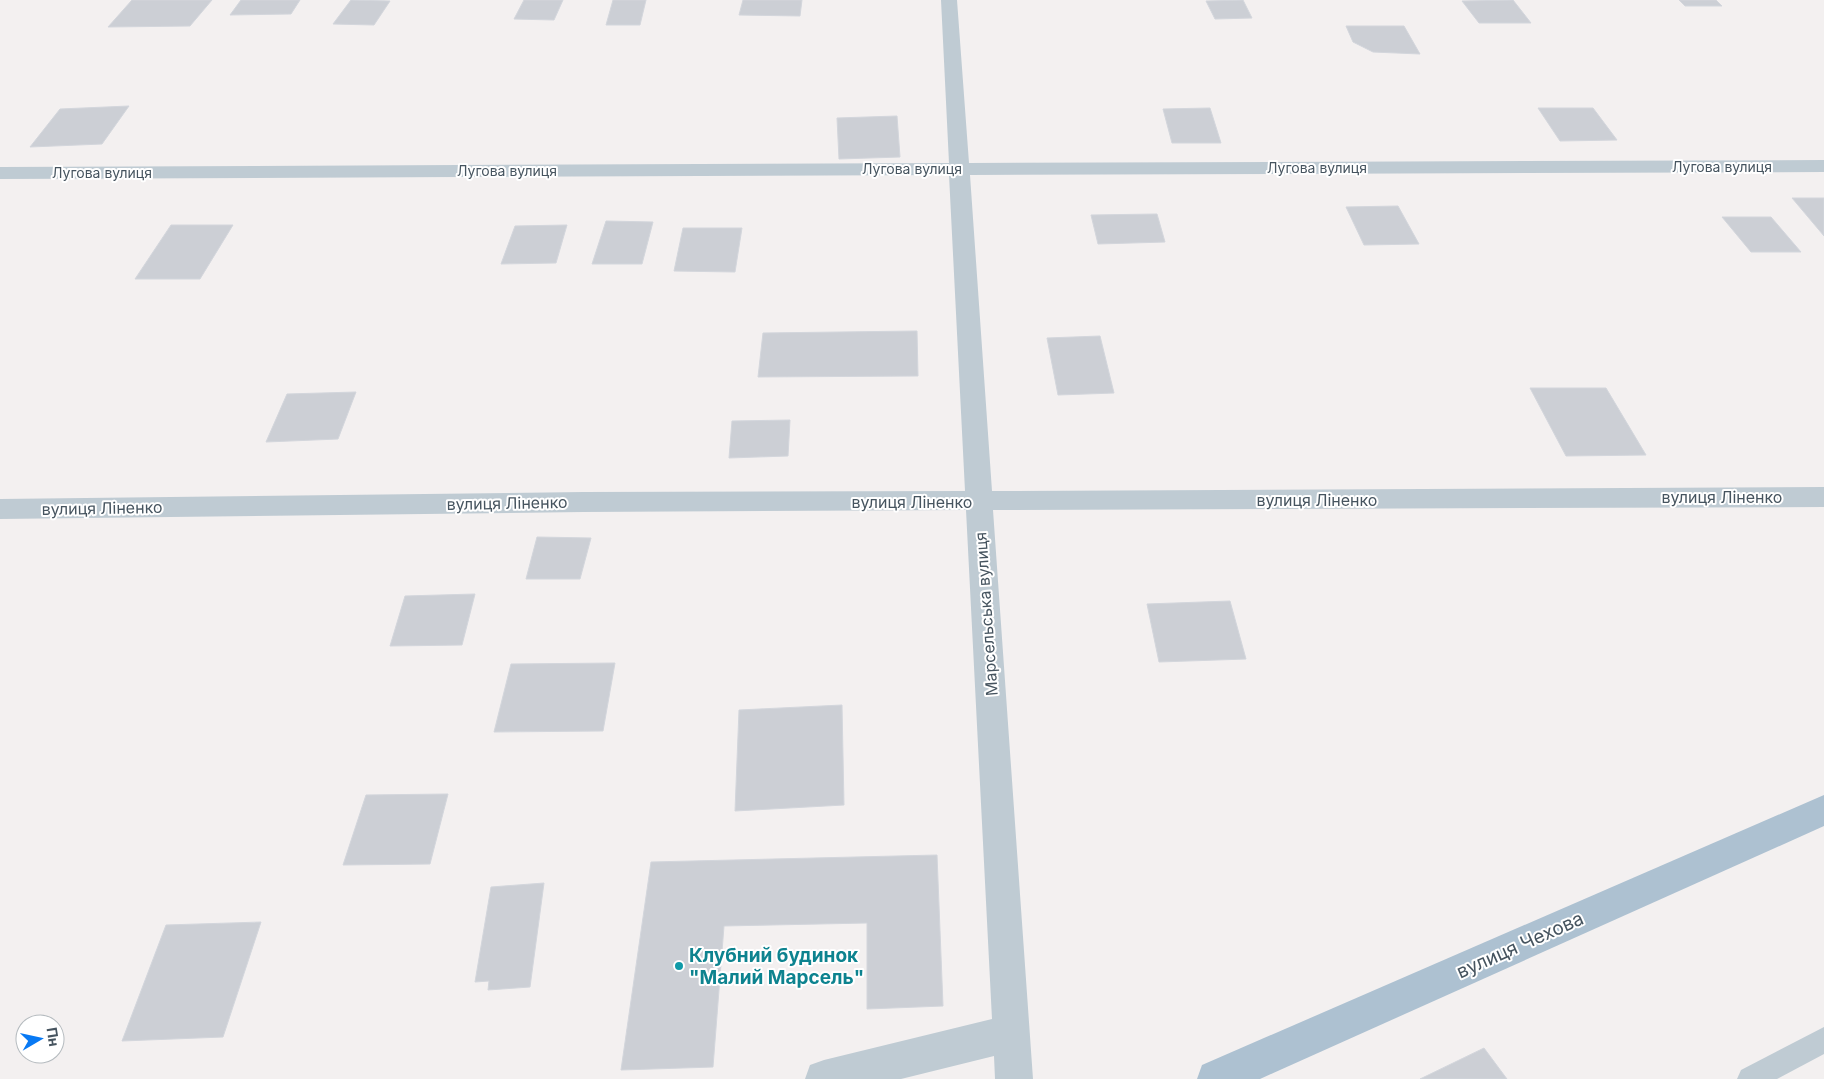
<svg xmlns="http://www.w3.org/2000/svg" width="1824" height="1079" viewBox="0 0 1824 1079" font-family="Inter,sans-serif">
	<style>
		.building { fill: #cccfd5; stroke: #d3d6dc }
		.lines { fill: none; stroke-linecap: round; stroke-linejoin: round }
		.service { fill: #bfcbd3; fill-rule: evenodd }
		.minor { fill: #bfcbd3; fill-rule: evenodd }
		.primary { fill: #adc1d1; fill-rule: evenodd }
		.culture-dot { fill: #0f9aa8; stroke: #fff; stroke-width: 2 }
		.labels { text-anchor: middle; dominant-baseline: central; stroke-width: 4; stroke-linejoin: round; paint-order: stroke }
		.far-street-label { font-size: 14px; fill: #46545f; stroke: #fff }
		.street-label { font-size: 16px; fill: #46545f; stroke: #fff }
		.near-street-label { font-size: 19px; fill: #46545f; stroke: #fff }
		.near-culture-label { font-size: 19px; font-weight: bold; fill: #0d838f; stroke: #fff; text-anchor: start }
	</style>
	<rect width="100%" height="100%" fill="#f3f0f0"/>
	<path class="building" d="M132,0H212L190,26L108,27Z
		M241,0H300L291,14L230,15Z
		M351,0L390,1L374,25L333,24Z
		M524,0H563L554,20L514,19Z
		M613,0H646L640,25H606Z
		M743,0H802L800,16L739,15Z
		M1243,0L1252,18L1215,19L1206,1Z
		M1513,0L1531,23H1479L1462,1Z
		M1679,0H1716L1722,6H1685Z
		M1346,26H1404L1420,54L1373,52L1353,42Z
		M129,106L102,144L30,147L60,109Z
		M1210,108L1221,143H1172L1163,109Z
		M1538,108H1593L1617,140L1560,141Z
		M897,116L900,157L839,159L837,118Z
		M1792,198H1824V236Z
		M1398,206L1419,244L1364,245L1346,207Z
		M1157,214L1165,242L1098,244L1091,215Z
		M1722,217H1771L1801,252H1751Z
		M606,221L653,222L642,264H592Z
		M171,225H233L200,279H135Z
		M567,225L556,263L501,264L515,226Z
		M683,228H742L735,272L674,271Z
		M917,331L918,376L758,377L763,333Z
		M1100,336L1114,393L1058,395L1047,338Z
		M1530,388H1606L1646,455L1566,456Z
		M356,392L338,439L266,442L287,394Z
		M790,420L788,456L729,458L732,421Z
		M537,537L591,538L580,579H526Z
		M475,594L462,645L390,646L405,596Z
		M1230,601L1246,659L1159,662L1147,604Z
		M615,663L603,731L494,732L511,664Z
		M842,705L844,805L735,811L739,710Z
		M448,794L430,864L343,865L366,795Z
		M937,855L943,1006L867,1009V923L724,926L713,1067L621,1070L651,862Z
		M544,883L530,987L488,990L489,981L475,982L491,887Z
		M261,922L223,1037L122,1041L166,925Z
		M1484,1048L1507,1079H1420Z"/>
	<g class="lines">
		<path class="service" d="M1824,1027V1054L1777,1079H1737L1741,1070Z"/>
		<path class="minor" d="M941,0H957L969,163L1824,160V172L970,175L992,491L1824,487V507L993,510L1033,1079H995L994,1056L901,1079H805L810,1065L824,1060L992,1019L966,510L583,512L0,519V499L583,492L965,491L949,175L0,179V167L949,163Z"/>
		<path class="primary" d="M1824,795V826L1260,1079H1197L1202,1065Z"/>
	</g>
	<circle class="culture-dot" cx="679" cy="966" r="5"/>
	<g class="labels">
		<g class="far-street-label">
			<text x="1722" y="166">Лугова вулиця</text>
			<text x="1317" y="167">Лугова вулиця</text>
			<text x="912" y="168">Лугова вулиця</text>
			<text x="507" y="170">Лугова вулиця</text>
			<text x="102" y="172">Лугова вулиця</text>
		</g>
		<g class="street-label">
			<text x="1722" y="497">вулиця Ліненко</text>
			<text x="1317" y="500">вулиця Ліненко</text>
			<text x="912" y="502">вулиця Ліненко</text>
			<text transform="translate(507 503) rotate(-1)">вулиця Ліненко</text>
			<text transform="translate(102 508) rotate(-1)">вулиця Ліненко</text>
			<text transform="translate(986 614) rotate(-94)">Марсельська вулиця</text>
		</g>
		<g class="near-street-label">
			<text transform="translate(1520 945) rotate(-24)">вулиця Чехова</text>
		</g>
		<g class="near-culture-label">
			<text x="689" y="955">Клубний будинок<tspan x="689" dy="22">"Малий Марсель"</tspan></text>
		</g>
	</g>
	<g transform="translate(40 1039) rotate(81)"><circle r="24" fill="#ffffff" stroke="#b5bbbf"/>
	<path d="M0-4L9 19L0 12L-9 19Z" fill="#0879f4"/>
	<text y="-8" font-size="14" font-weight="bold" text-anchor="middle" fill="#46545f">Пн</text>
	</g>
</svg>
